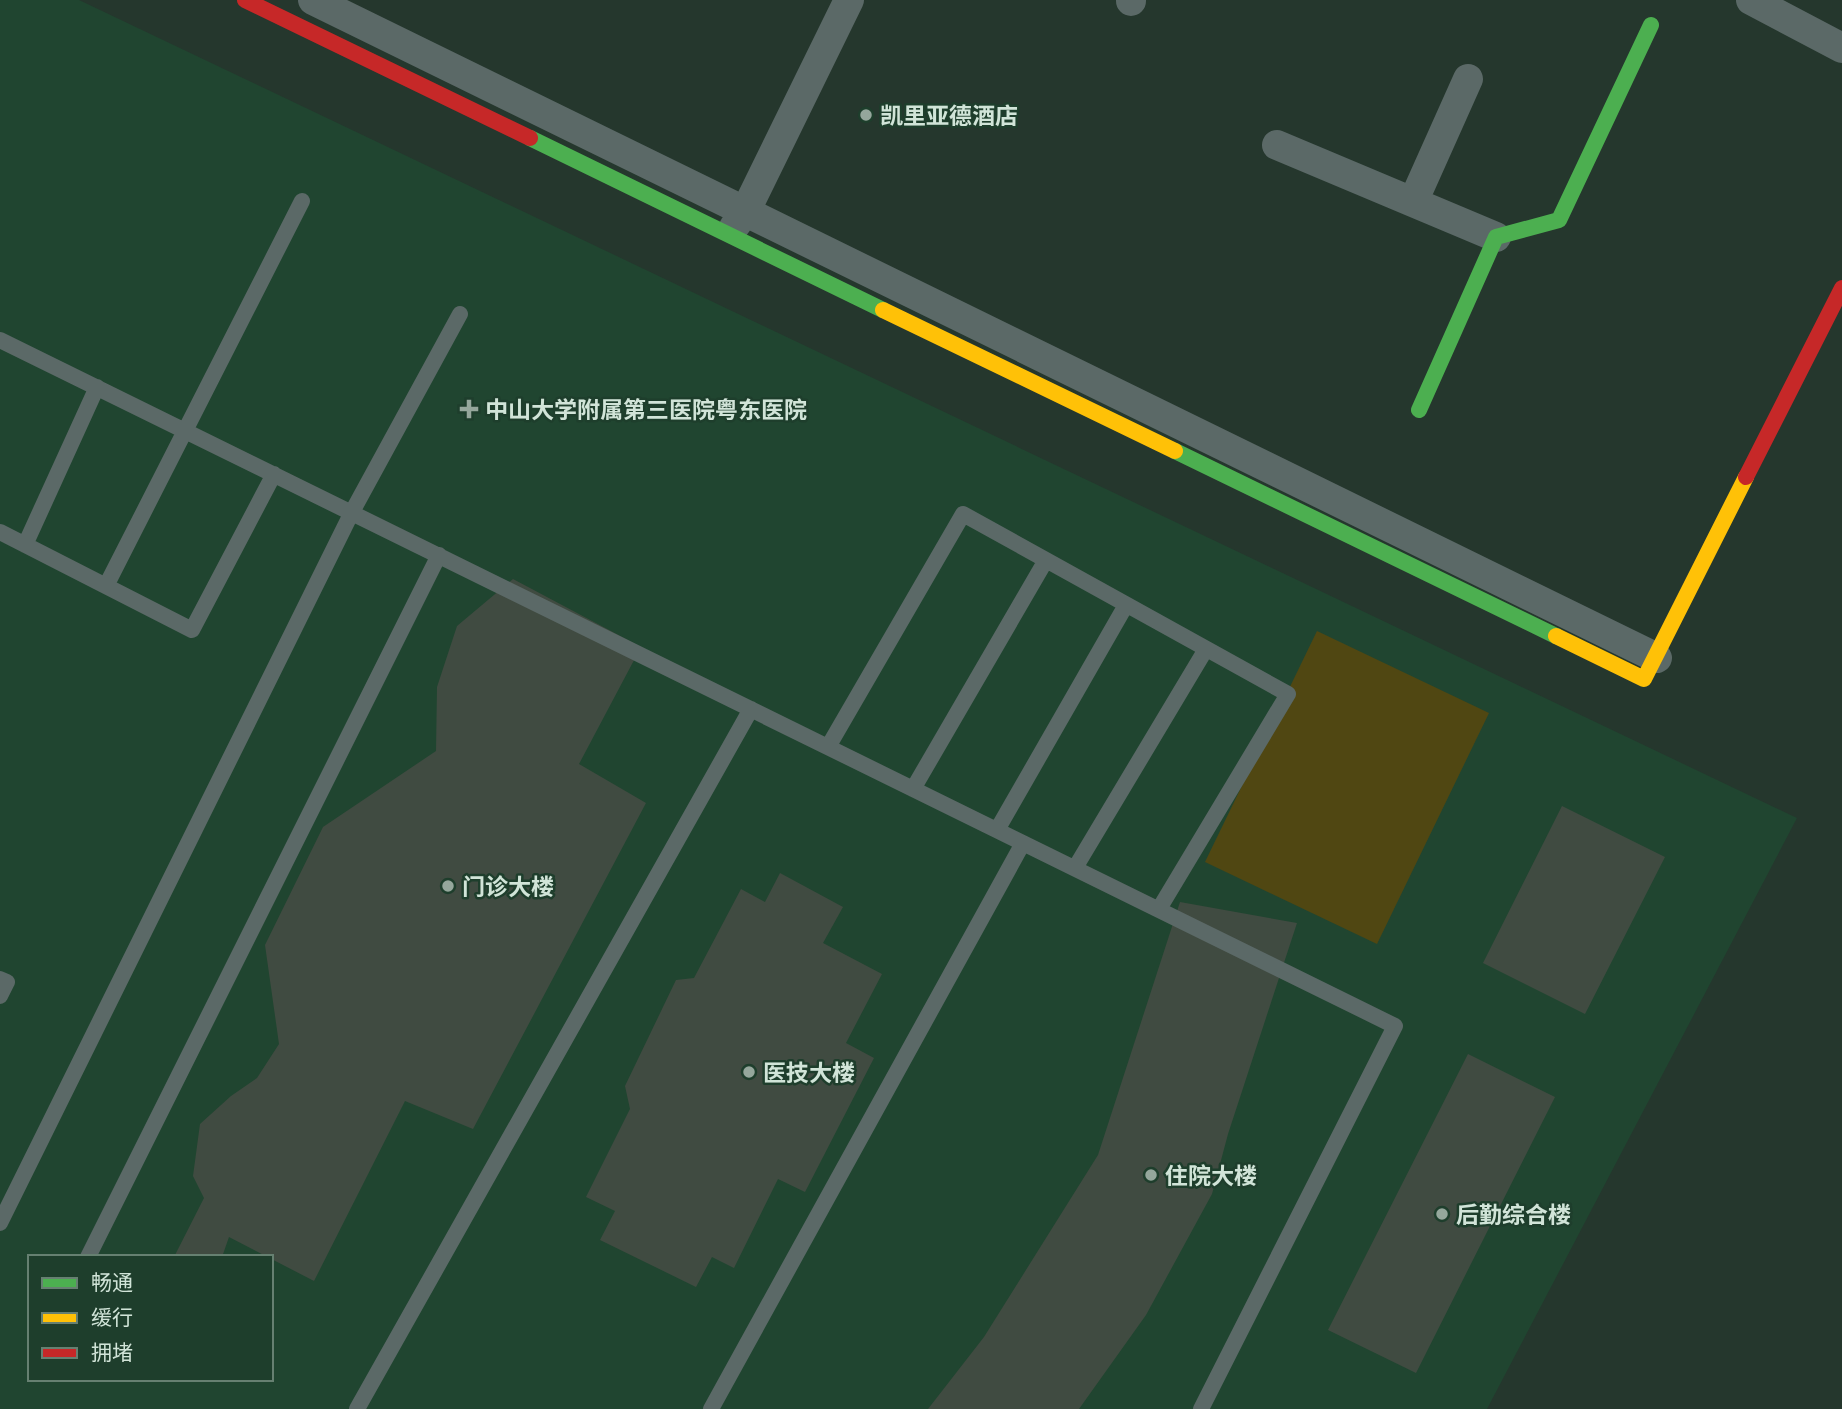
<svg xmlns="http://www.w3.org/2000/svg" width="1842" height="1409" viewBox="0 0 1842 1409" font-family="Manrope,'Noto Sans SC',sans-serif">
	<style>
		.built { fill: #204530; fill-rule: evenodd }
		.green { fill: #504712 }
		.building { fill: #404b41 }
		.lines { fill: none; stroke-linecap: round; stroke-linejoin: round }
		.lane { stroke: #5b6967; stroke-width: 16 }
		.street { stroke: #5b6967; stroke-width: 30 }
		.fast { stroke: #4caf50; stroke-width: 16 }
		.slow { stroke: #ffc107; stroke-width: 16 }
		.jam { stroke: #c62828; stroke-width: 16 }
		.poi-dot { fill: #95a79c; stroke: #1e3e2c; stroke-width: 2.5 }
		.labels { text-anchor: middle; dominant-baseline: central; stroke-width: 5; stroke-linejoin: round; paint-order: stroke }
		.poi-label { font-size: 23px; font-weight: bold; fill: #d1e4d8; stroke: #1e3e2c; text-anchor: start }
	</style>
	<rect width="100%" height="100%" fill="#25372d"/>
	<path class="built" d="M0,0H79L1797,818L1487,1409H0ZM30,1257H271V1379H30Z"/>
	<path class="green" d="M1317,631L1489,713L1377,944L1205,862Z"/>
	<path class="building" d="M513,579L641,647L579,764L646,803L473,1129L405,1101L314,1281L229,1237L222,1257H174L204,1198L193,1176L200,1124L231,1096L257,1078L279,1044L265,945L323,827L436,751L437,687L457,626Z
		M1562,806L1665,857L1585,1014L1483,963Z
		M780,873L843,907L823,943L882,974L846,1043L874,1058L805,1192L778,1179L734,1268L712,1257L696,1287L600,1240L615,1211L586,1197L630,1109L625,1086L676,980L694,978L741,889L765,902Z
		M1180,902L1297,923L1228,1134L1212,1194L1146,1315L1079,1409H928L984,1337L1098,1155Z
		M1468,1054L1555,1097L1416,1373L1328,1330Z"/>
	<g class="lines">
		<path class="lane" d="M0,340L1395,1026L1201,1409
			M0,532L192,630L274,474
			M25,545L97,387
			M106,586L302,201
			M828,747L963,514L1288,694L1159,909
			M913,789L1046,560
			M997,830L1126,605
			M1075,868L1206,649
			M0,979L7,982L0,996
			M0,1223L352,512L460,314
			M88,1257L439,555
			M357,1409L751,709
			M711,1409L1023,843"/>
		<path class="street" d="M313,0L1657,658
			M1751,0L1842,48
			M1131,1V0
			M1277,145L1496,237
			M1413,202L1468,79
			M734,227L745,212L849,0"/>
		<path class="fast" d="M530,138L883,310
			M1419,410L1496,237L1559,220L1651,25
			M1175,451L1556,636"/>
		<path class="slow" d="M883,310L1175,451
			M1556,636L1644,679L1746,477"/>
		<path class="jam" d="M245,0L530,138
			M1746,477L1842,288"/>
	</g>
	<g class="poi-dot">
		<circle cx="866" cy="115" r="7"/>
		<path d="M465.5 398.5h7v7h7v7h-7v7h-7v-7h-7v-7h7z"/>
		<circle cx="448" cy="886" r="7"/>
		<circle cx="749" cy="1072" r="7"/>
		<circle cx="1151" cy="1175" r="7"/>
		<circle cx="1442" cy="1214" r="7"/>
	</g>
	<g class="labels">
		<g class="poi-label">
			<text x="880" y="115">凯里亚德酒店</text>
			<text x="485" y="409">中山大学附属第三医院粤东医院</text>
			<text x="462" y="886">门诊大楼</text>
			<text x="763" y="1072">医技大楼</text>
			<text x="1165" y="1175">住院大楼</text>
			<text x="1456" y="1214">后勤综合楼</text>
		</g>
	</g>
	<rect x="28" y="1255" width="245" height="126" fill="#1e3e2c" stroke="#668071" stroke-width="2"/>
	<rect x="42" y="1278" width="35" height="10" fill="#4caf50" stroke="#668071" stroke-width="2"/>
	<text x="91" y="1290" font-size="21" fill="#d1e4d8">畅通</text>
	<rect x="42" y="1313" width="35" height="10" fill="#ffc107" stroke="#668071" stroke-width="2"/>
	<text x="91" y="1325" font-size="21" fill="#d1e4d8">缓行</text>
	<rect x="42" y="1348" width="35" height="10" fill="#c62828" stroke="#668071" stroke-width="2"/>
	<text x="91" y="1360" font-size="21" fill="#d1e4d8">拥堵</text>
</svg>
